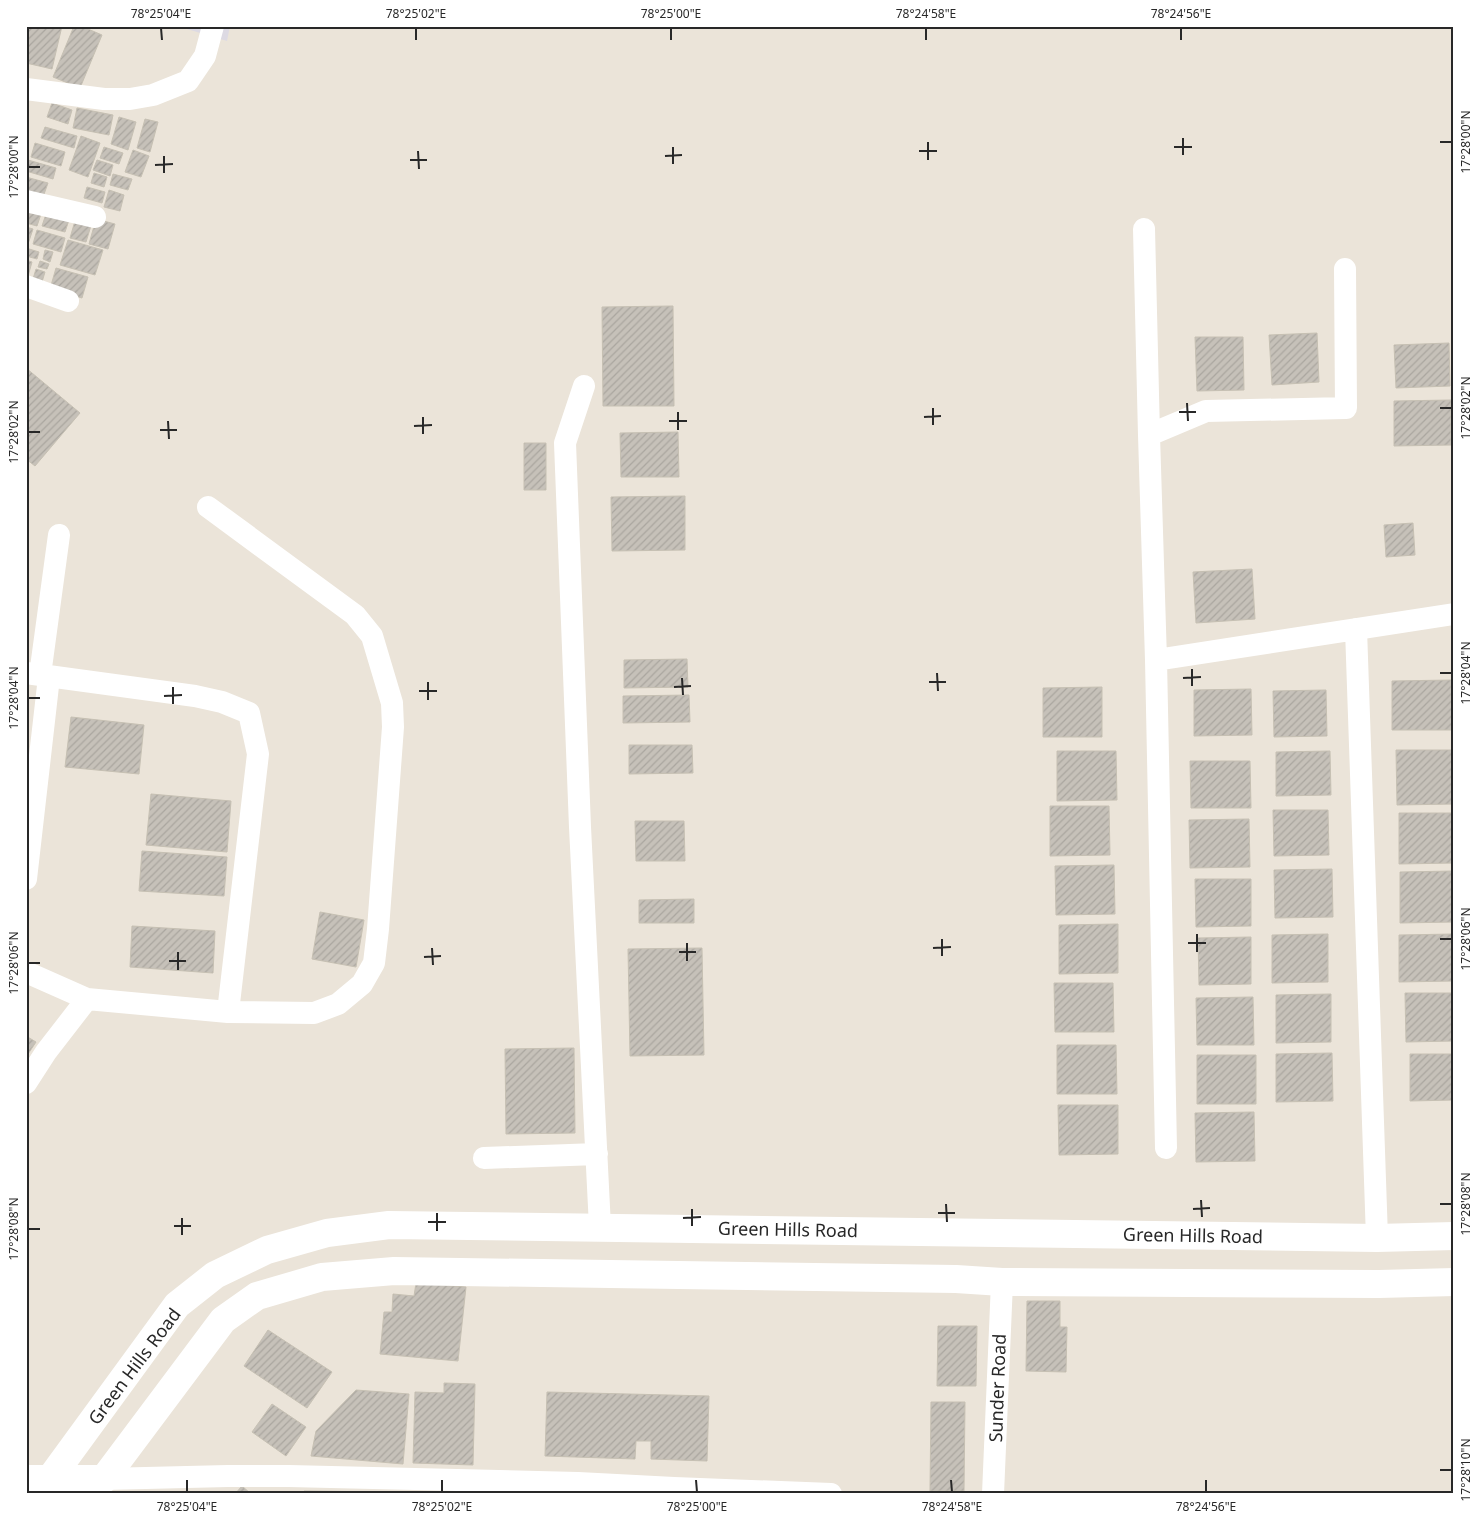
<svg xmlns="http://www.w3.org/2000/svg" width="1480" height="1520" viewBox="0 0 1480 1520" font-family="'Noto Sans',sans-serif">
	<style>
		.industrial { fill: #dddae3 }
		.building { fill: url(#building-hatch); stroke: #c6c0b3 }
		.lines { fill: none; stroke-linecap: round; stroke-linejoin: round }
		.street { stroke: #fff; stroke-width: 22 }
		.secondary { stroke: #fff; stroke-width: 28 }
		.ticks { fill: none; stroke: #282828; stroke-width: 2 }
		.labels { text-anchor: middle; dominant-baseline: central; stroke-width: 4; stroke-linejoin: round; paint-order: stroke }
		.street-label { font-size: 18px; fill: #282828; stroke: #fff }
		.neatline { fill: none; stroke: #282828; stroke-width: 2 }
		.ticks-label { font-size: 12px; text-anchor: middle; fill: #282828 }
	</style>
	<defs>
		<pattern id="building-hatch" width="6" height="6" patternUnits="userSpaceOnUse" patternTransform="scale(1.25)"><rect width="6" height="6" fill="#c6c1b9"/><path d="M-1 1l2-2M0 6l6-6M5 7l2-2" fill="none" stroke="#aaa69f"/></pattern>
	</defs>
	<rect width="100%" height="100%" fill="#ebe4d9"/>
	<path class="industrial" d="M177,26H230L227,41Z"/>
	<path class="building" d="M26,26H62L52,69L26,63Z
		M74,26H81L102,35L80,88L53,77Z
		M52,103L72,110L68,124L47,117Z
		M77,108L113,115L109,135L73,128Z
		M119,117L136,122L128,150L111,144Z
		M145,119L158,122L150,152L137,148Z
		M45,127L77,136L74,148L41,138Z
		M81,136L100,143L88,177L69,170Z
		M35,143L65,152L61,166L31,157Z
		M104,147L123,153L119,164L100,158Z
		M133,150L149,156L141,177L125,172Z
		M28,160L56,168L53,179L26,171Z
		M97,160L113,165L110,176L93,170Z
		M94,173L107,177L104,187L91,183Z
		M113,174L132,179L128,190L110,185Z
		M26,177L48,183L43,197L26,192Z
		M87,187L105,192L102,203L84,198Z
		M109,190L124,195L120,211L104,207Z
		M26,210L41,214L37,226L26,223Z
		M47,211L70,217L65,232L42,226Z
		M77,214L93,219L86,242L70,238Z
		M96,219L115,224L108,249L89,244Z
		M26,227L33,229L28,244H26Z
		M37,230L65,238L61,252L33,244Z
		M68,240L103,250L95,275L60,265Z
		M26,248L39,252L37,259L26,256Z
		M45,250L53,252L50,262L43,259Z
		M26,260L32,262L28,276L26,275Z
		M40,261L49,264L47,269L38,267Z
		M56,268L88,277L82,298L50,289Z
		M36,269L45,272L42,282L33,279Z
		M673,306L674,406H603L602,307Z
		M1317,333L1319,382L1272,385L1269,335Z
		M1195,337H1243L1244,390L1197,391Z
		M1449,343L1450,386L1396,388L1394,345Z
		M26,368L80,413L35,466L26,459Z
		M1451,400V445L1394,446V401Z
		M678,432L679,477H621L620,433Z
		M524,443H546V490H524Z
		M685,496V550L612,551L611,497Z
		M1413,523L1415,555L1386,557L1384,525Z
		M1252,569L1255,619L1196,623L1193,572Z
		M687,659L688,687L624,688V660Z
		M1451,680L1452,730H1392V681Z
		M1102,687V737H1043V688Z
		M1251,689L1252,735L1194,736V690Z
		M1326,690L1327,736L1274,737L1273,691Z
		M689,695L690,722L623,723V696Z
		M71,717L144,725L139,774L65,767Z
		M629,745H692L693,773L629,774Z
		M1396,750H1454V804L1397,805Z
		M1057,751H1116L1117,800L1057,801Z
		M1330,751L1331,795L1276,796V752Z
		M1190,761H1250L1251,808H1191Z
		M151,794L231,801L227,852L146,845Z
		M1050,806H1109L1110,855L1050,856Z
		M1273,810H1328L1329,855L1274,856Z
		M1399,813H1454V863L1399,864Z
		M1249,819L1250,867L1190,868L1189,820Z
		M635,821H684L685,861H636Z
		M142,851L227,857L224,896L139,891Z
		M1114,865L1115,914L1056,915L1055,866Z
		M1332,869L1333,917L1275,918L1274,870Z
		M1454,871V922L1400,923V872Z
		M1195,879H1251V926L1196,927Z
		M694,899V923H639V900Z
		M320,912L364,920L356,967L312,959Z
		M1118,924V973L1059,974V925Z
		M132,926L215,931L213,973L130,967Z
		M1328,934V982L1272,983V935Z
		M1454,934V981L1399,982V935Z
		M1251,937V984L1199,985L1198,938Z
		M702,948L704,1055L630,1056L628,949Z
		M1054,983H1113L1114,1032H1055Z
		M1405,993H1454V1041L1406,1042Z
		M1331,994V1042L1276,1043V995Z
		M1253,997L1254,1045H1197L1196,998Z
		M26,1036L36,1042L26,1057Z
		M1057,1045H1116L1117,1094H1057Z
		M574,1048L575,1133L506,1134L505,1049Z
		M1332,1053L1333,1101L1276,1102V1054Z
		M1410,1054H1454V1100L1410,1101Z
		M1197,1055H1256V1104H1197Z
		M1058,1105H1118V1154L1059,1155Z
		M1254,1112L1255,1161L1196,1162L1195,1113Z
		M416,1283L466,1287L458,1361L380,1354L384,1312H392L393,1294L414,1296Z
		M1027,1301H1060V1327H1067L1066,1372L1026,1371Z
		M938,1326H977L976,1386H937Z
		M268,1330L332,1372L307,1408L244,1366Z
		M444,1383L475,1384L473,1465L413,1463L415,1392L444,1393Z
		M356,1390L409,1394L403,1464L311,1456L316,1431Z
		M547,1392L709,1396L707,1461L651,1459V1441H636L635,1459L545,1456Z
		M931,1402H965L964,1491H930Z
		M272,1404L306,1427L286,1456L252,1432Z
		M242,1486L251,1494H235Z
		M304,1491L388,1492V1494H304Z"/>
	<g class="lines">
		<path class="street" d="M26,89L104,99H130L153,95L188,81L205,56L213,26
			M26,201L95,217
			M1144,229L1149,435
			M26,286L68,301
			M584,386L565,443L580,827L600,1227
			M1356,629L1377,1238
			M1156,660L1454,614
			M26,673L195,696L222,702L249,713L258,754L228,1012
			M40,675L59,535
			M26,879L49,677
			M26,972L87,999
			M26,1083L46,1052L87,999L228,1012L314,1013L338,1004L362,984L374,963L378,929L393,727L392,703L372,636L355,615L208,507
			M1166,1148L1156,660L1149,435L1206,411L1346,408L1345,269
			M484,1158L597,1154
			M92,1494L104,1479L228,1476H289L578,1483L674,1488L831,1494
			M993,1494L1002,1282"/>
		<path class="secondary" d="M26,1479H104L223,1320L257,1296L322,1277L394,1271L956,1279L1002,1282L1379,1284L1454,1282
			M50,1479L177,1305L215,1275L267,1250L327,1233L389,1225L1377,1238L1454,1236"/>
	</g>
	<path class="ticks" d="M161,28L162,40M416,28V40M671,28V40M926,28V40M1181,28V40M1183,138V155M928,142V160M1440,142H1452M673,147V164M1174,147H1192M418,151L419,169M919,151H937M164,156V173M665,156L682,155M410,160H427M155,165L173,164M28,167H40M1187,403L1188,421M933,408V425M1440,408H1452M678,412V430M1179,412H1196M423,417V434M924,417L941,416M168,421L169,439M669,421H687M414,426L432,425M160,430H177M28,432H40M1192,669V686M937,673L938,691M1440,673H1452M682,678L683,695M1183,678L1201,677M428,682V700M929,682H946M173,687V704M674,687L691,686M419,691H437M164,696L182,695M28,698H40M1197,934V952M942,939V956M1440,939H1452M687,943V961M1188,943H1206M432,948L433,965M933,948L951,947M178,952V970M679,952H696M424,957L441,956M169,961H186M28,963H40M1201,1200L1202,1217M946,1204L947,1222M1440,1204H1452M692,1209V1226M1193,1209L1210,1208M437,1213V1231M938,1213H955M182,1218V1235M683,1218L701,1217M428,1222H446M174,1226H191M28,1229H40M1440,1470H1452M187,1480V1492M442,1480V1492M696,1480L697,1492M951,1480L952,1492M1206,1480V1492"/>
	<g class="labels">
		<g class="street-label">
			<text transform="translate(788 1229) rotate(1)">Green Hills Road</text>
			<text transform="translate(1193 1235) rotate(1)">Green Hills Road</text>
			<text transform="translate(134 1366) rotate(-53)">Green Hills Road</text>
			<text transform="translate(997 1388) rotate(-88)">Sunder Road</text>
		</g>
	</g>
	<rect width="1480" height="1520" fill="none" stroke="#ffffff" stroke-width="55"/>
	<rect x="28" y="28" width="1424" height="1464" class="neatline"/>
	<g class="ticks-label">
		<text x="161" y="18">78°25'04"E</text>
		<text x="416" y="18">78°25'02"E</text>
		<text x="671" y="18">78°25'00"E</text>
		<text x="926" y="18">78°24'58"E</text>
		<text x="1181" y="18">78°24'56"E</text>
		<text transform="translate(1466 142) rotate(-90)" y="4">17°28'00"N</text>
		<text transform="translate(14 167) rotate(-90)" y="4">17°28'00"N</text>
		<text transform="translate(1466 408) rotate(-90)" y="4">17°28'02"N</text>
		<text transform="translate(14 432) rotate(-90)" y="4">17°28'02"N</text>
		<text transform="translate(1466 673) rotate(-90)" y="4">17°28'04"N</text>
		<text transform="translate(14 698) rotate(-90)" y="4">17°28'04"N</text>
		<text transform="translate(1466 939) rotate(-90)" y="4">17°28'06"N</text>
		<text transform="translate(14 963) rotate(-90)" y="4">17°28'06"N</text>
		<text transform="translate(1466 1204) rotate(-90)" y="4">17°28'08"N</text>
		<text transform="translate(14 1229) rotate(-90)" y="4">17°28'08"N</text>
		<text transform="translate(1466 1470) rotate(-90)" y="4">17°28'10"N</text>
		<text x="187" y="1511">78°25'04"E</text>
		<text x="442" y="1511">78°25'02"E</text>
		<text x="697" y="1511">78°25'00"E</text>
		<text x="952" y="1511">78°24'58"E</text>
		<text x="1206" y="1511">78°24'56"E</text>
	</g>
</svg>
